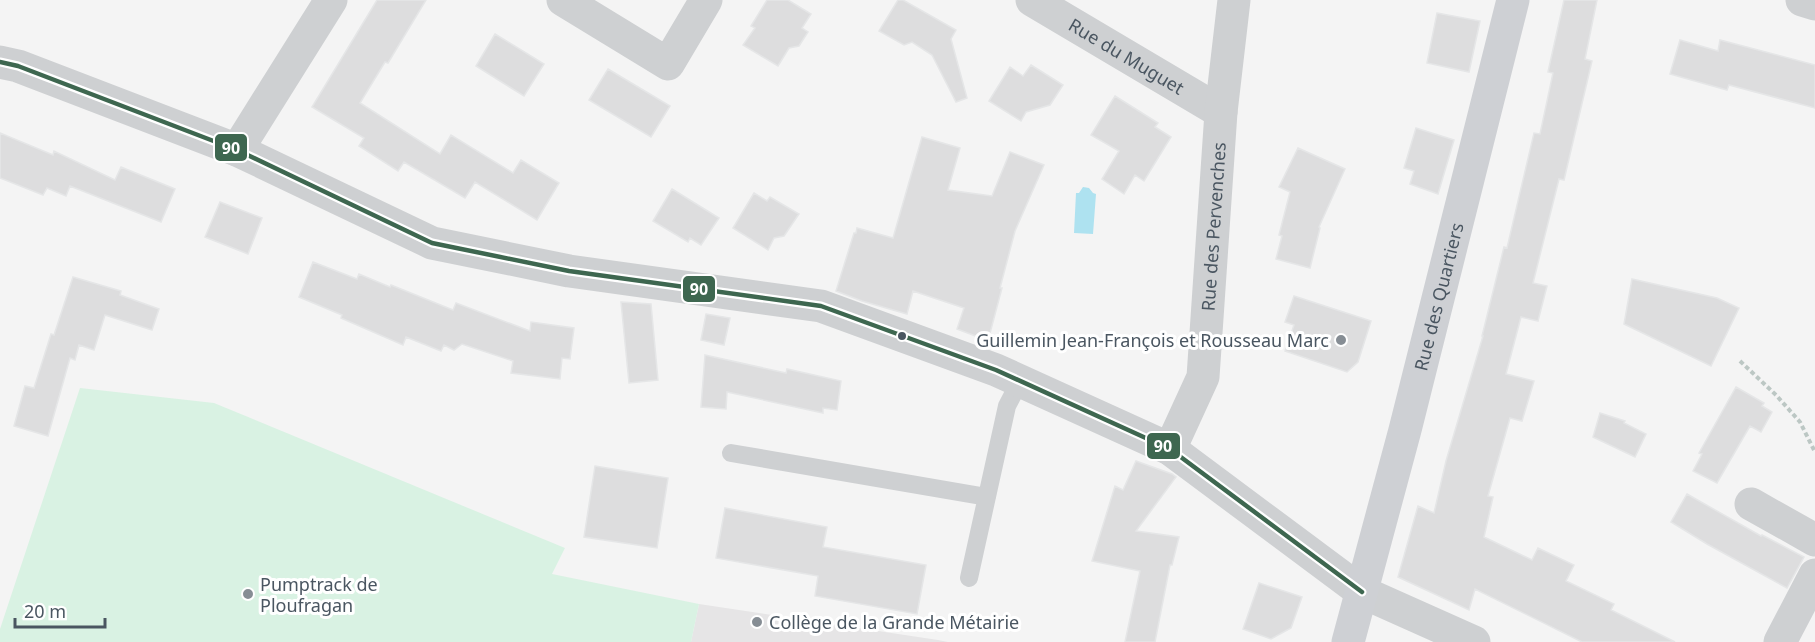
<svg xmlns="http://www.w3.org/2000/svg" width="1815" height="642" viewBox="0 0 1815 642" font-family="'Noto Sans',sans-serif">
	<style>
		.education { fill: #e6e5e6 }
		.green { fill: #d9f2e3 }
		.water { fill: #aee2f0 }
		.building { fill: #ddddde; stroke: #e5e6e7; stroke-width: 1.5 }
		.lines { fill: none; stroke-linecap: round; stroke-linejoin: round }
		.path { stroke: #bcc7c4; stroke-width: 4; stroke-dasharray: 4.5 3; stroke-linecap: butt }
		.service { stroke: #ced0d2; stroke-width: 18 }
		.minor { stroke: #ced0d2; stroke-width: 33 }
		.tertiary { stroke: #ced0d2; stroke-width: 33 }
		.secondary { stroke: #ced0d4; stroke-width: 33 }
		.bus-1-casing { stroke: #fff; stroke-width: 9 }
		.bus-1 { stroke: #3e6750; stroke-width: 4.5 }
		.bus-dot { fill: #4a5661; stroke: #fff; stroke-width: 2 }
		.poi-dot { fill: #868d94; stroke: #fff; stroke-width: 2 }
		.labels { text-anchor: middle; dominant-baseline: central; stroke-width: 6; stroke-linejoin: round; paint-order: stroke }
		.street-label { font-size: 18px; fill: #4a5661; stroke: #fff }
		.poi-label { font-size: 18px; fill: #4a5661; stroke: #fff; text-anchor: start }
		.line-badge { stroke: #fff; stroke-width: 2 }
		.badge-label { font-size: 16px; text-anchor: middle; font-weight: bold; fill: #fff }
	</style>
	<rect width="100%" height="100%" fill="#f4f4f4"/>
	<path class="education" d="M699,604L938,640L948,642H691Z"/>
	<path class="green" d="M80,388L214,403L565,548L552,574L699,604L691,642H0V629Z"/>
	<path class="water" d="M1083,187L1089,188L1093,193L1096,194L1093,234L1074,233L1076,193H1079Z"/>
	<path class="building" d="M377,0H426L388,63L385,62L360,103L440,154L451,135L513,173L521,160L559,183L537,220L475,182L465,198L404,162L398,171L359,146L364,138L312,107Z
		M767,0H788L811,14L802,28L808,32L799,46L789,48L778,66L743,45L755,28L751,26Z
		M898,0H903L956,30L951,39L967,98L956,102L932,55L912,42L904,45L879,31Z
		M1564,0H1597L1585,59L1592,61L1564,180L1559,179L1533,283L1547,286L1538,321L1521,317L1506,374L1534,381L1522,421L1510,418L1488,496L1493,497L1484,537L1532,560L1538,548L1574,565L1566,581L1614,604L1611,610L1675,642H1582L1475,589L1469,610L1398,577L1418,506L1434,513L1446,461L1483,336H1482L1504,247L1507,248L1534,133L1540,134L1553,73L1548,72Z
		M1437,13L1480,21L1469,72L1427,63Z
		M495,34L544,64L524,96L476,66Z
		M1680,40L1718,51L1720,40L1815,65V108L1729,85L1727,90L1670,74Z
		M1031,65L1063,85L1050,105L1026,112L1021,121L989,101L1010,67L1023,76Z
		M608,69L670,106L651,137L589,100Z
		M1115,96L1158,123L1155,127L1171,137L1144,181L1135,175L1124,194L1102,179L1119,151L1091,135Z
		M1416,128L1454,140L1438,194L1410,184L1414,171L1404,168Z
		M0,133L53,155L54,151L115,180L121,167L175,189L161,222L70,186L66,196L47,188L43,195L0,178Z
		M922,137L960,148L948,190L992,196L1010,152L1044,165L1015,231L1000,288H1002L989,337H978L957,329L964,308L913,291L907,314L862,301L836,291L854,233H856L857,228L893,238Z
		M1298,148L1345,169L1319,227L1320,228L1310,268L1276,259L1282,236L1279,235L1290,192L1279,187Z
		M672,189L719,218L701,245L690,238L688,242L653,221Z
		M754,193L767,201L770,197L799,214L784,236L774,238L768,250L733,228Z
		M220,202L262,218L248,254L205,237Z
		M313,262L357,279L359,274L390,287L391,285L453,310L456,303L530,331L531,322L574,328L570,359L562,358L560,379L511,373L513,361L462,344L454,350L444,345L441,351L406,337L403,345L341,318L342,315L299,297Z
		M73,277L121,291L120,295L159,309L152,330L105,315L94,350L79,345L75,360L70,358L48,436L14,426L25,386L34,388L51,334L54,335Z
		M1632,279L1717,298L1739,308L1711,366L1624,324Z
		M1294,296L1371,321L1358,362L1347,372L1285,351L1294,325L1285,322Z
		M621,302L651,304L658,380L629,383Z
		M706,314L730,318L724,345L701,340Z
		M705,355L786,373L787,369L841,381L837,410L823,408V413L727,392L726,409L701,407Z
		M1736,387L1764,403L1762,406L1772,412L1761,432L1750,426L1717,483L1693,471L1702,454L1699,453Z
		M1600,413L1625,421L1624,423L1646,434L1635,457L1593,437Z
		M1136,461L1172,474L1176,477L1136,531L1179,537L1172,565H1170L1155,642H1125L1140,571L1092,561L1115,486L1123,490Z
		M595,466L668,478L657,548L584,537Z
		M1687,494L1761,536L1762,535L1804,557L1787,588L1707,544L1671,522Z
		M725,508L827,527L823,547L926,565L917,614L815,596L818,576L716,558Z
		M1259,583L1302,597L1291,628L1271,639L1243,629Z"/>
	<g class="lines">
		<path class="path" d="M1740,361L1776,395L1800,422L1815,452"/>
		<path class="service" d="M731,453L987,497
			M969,578L1007,406L1020,381"/>
		<g class="minor">
			<path d="M563,0L668,64L706,0"/>
			<path id="s1" d="M1032,0L1221,112"/>
			<path d="M1802,0L1815,4"/>
			<path d="M237,150L331,0"/>
			<path id="s2" d="M1170,449L1203,377L1221,112L1234,0"/>
			<path d="M1751,504L1815,540"/>
			<path d="M1780,642L1815,575"/>
		</g>
		<path class="tertiary" d="M0,62L18,66L237,150L432,243L569,271L821,306L996,370L1170,449L1362,592L1474,642"/>
		<path class="secondary" id="s3" d="M1348,642L1405,430L1513,0"/>
		<defs>
			<path id="bus-1" d="M0,62L18,66L237,150L432,243L569,271L821,306L996,370L1170,449L1362,592"/>
		</defs>
		<use href="#bus-1" class="bus-1-casing"/>
		<use href="#bus-1" class="bus-1"/>
	</g>
	<circle class="bus-dot" cx="902" cy="336" r="5"/>
	<g class="poi-dot">
		<circle cx="1341" cy="340" r="6"/>
		<circle cx="248" cy="594" r="6"/>
		<circle cx="757" cy="622" r="6"/>
	</g>
	<g class="labels">
		<g class="street-label">
			<text stroke="none"><textPath href="#s1" startOffset="110">Rue du Muguet</textPath></text>
			<text stroke="none"><textPath href="#s2" startOffset="230">Rue des Pervenches</textPath></text>
			<text stroke="none"><textPath href="#s3" startOffset="357">Rue des Quartiers</textPath></text>
		</g>
		<g class="poi-label">
			<text x="1329" y="340" text-anchor="end">Guillemin Jean-François et Rousseau Marc</text>
			<text x="260" y="584">Pumptrack de<tspan x="260" dy="21">Ploufragan</tspan></text>
			<text x="769" y="622">Collège de la Grande Métairie</text>
		</g>
	</g>
	<g class="line-badge">
		<rect x="214" y="133" width="34" height="29" rx="6" fill="#3e6750"/>
		<rect x="682" y="275" width="34" height="28" rx="6" fill="#3e6750"/>
		<rect x="1146" y="432" width="35" height="28" rx="6" fill="#3e6750"/>
	</g>
	<g class="badge-label">
		<text x="231" y="154">90</text>
		<text x="699" y="295">90</text>
		<text x="1163" y="452">90</text>
	</g>
	<path d="M15 618v9h90v-9" fill="none" stroke="#4a5661" stroke-width="3"/>
	<text x="24" y="618" font-size="18" fill="#4a5661" stroke="#ffffff" stroke-width="4.5" paint-order="stroke">20 m</text>
</svg>
